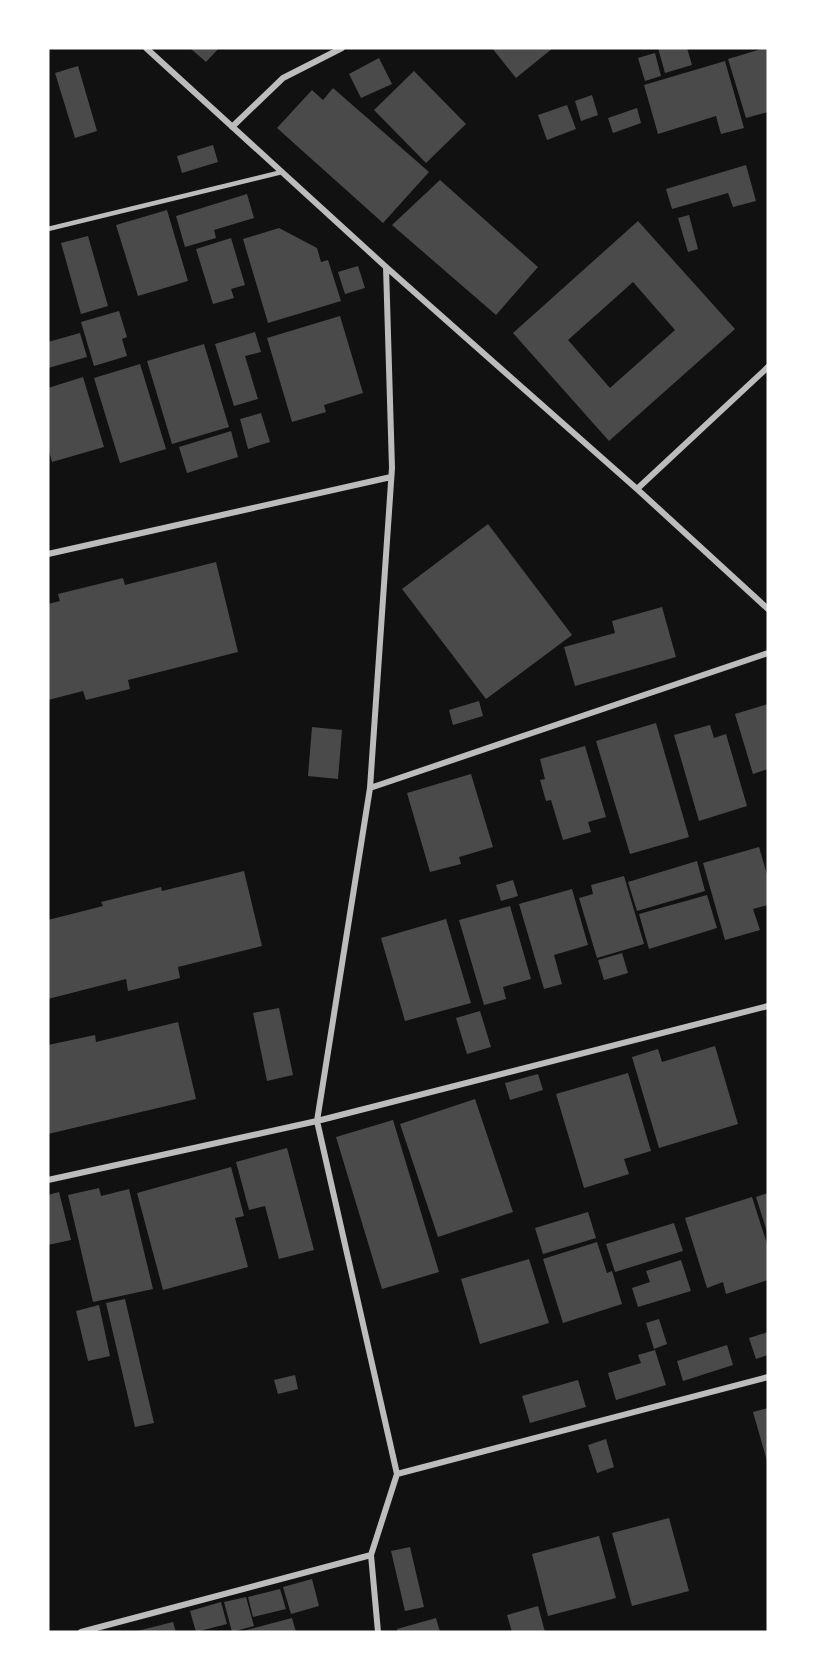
<svg xmlns="http://www.w3.org/2000/svg" width="816" height="1680" viewBox="0 0 816 1680" font-family="'Golos Text',sans-serif">
	<style>
		.building { fill: #4a4a4a; fill-rule: evenodd }
		.lines { fill: none; stroke-linecap: round; stroke-linejoin: round }
		.service { stroke: #bcbcbc; stroke-width: 4.5 }
		.minor { stroke: #bcbcbc; stroke-width: 6 }
	</style>
	<rect width="100%" height="100%" fill="#111"/>
	<path class="building" d="M190,48H219L206,62Z
		M492,48H553L516,78Z
		M658,48H687L692,65L665,73Z
		M765,48H768V112L746,118L728,59Z
		M655,53L661,76L645,81L638,58Z
		M379,58L392,84L361,98L349,74Z
		M725,61L744,128L721,134L716,116L658,134L644,85Z
		M78,66L97,131L75,138L55,73Z
		M414,71L466,124L426,163L374,110Z
		M333,88L429,172L383,223L277,128L312,90L323,100Z
		M592,95L598,115L581,121L575,101Z
		M567,105L576,129L547,140L538,115Z
		M637,108L641,123L613,133L608,118Z
		M213,145L218,162L182,173L177,156Z
		M746,165L756,201L733,207L728,193L672,209L666,189Z
		M440,180L538,267L496,315L392,225Z
		M247,194L254,218L214,230L216,238L185,247L176,216Z
		M167,210L188,281L138,296L116,225Z
		M689,215L698,249L688,252L678,218Z
		M638,221L735,329L609,441L513,333ZM633,282L675,330L610,388L568,340Z
		M279,228L317,248L321,262L328,260L341,301L268,323L243,239Z
		M88,236L108,306L81,314L61,243Z
		M231,238L245,285L231,289L234,298L213,304L196,249Z
		M358,266L365,288L345,294L338,272Z
		M119,311L127,337L122,339L127,356L94,366L81,322Z
		M340,316L363,393L324,405L326,412L292,422L267,338Z
		M255,332L261,352L245,356L258,399L234,406L215,344Z
		M80,333L87,357L48,368V342Z
		M204,344L229,427L172,444L147,361Z
		M140,364L166,449L120,463L94,378Z
		M83,377L104,447L52,462L48,447V388Z
		M261,413L270,442L248,449L240,419Z
		M231,431L238,457L187,473L179,447Z
		M488,524L572,635L486,699L402,589Z
		M216,562L238,652L128,680L130,689L86,700L83,691L48,700V604L60,601L58,594L123,578L125,585Z
		M662,607L676,657L575,686L564,647L615,633L612,621Z
		M479,701L483,716L453,725L449,710Z
		M768,704V769L753,774L735,714Z
		M656,723L689,837L630,854L596,741Z
		M710,725L714,738L726,734L747,806L699,821L674,735Z
		M312,727L342,730L338,779L308,776Z
		M585,746L606,817L588,822L591,832L563,840L551,800L546,801L540,780L545,779L540,759Z
		M471,774L493,847L459,857L461,864L430,872L407,793Z
		M759,847L768,878V905L753,909L760,930L725,940L703,863Z
		M697,861L705,891L637,911L628,882Z
		M244,871L262,946L178,967L180,978L128,991L126,979L48,999V920L103,906L101,902L161,887L162,891Z
		M624,876L644,944L597,958L579,898L593,894L591,885Z
		M513,880L518,896L501,901L496,885Z
		M572,889L588,945L554,955L562,984L544,989L519,904Z
		M707,895L717,928L649,949L639,914Z
		M510,906L531,979L503,987L506,999L484,1005L459,920Z
		M446,919L471,1003L405,1021L381,938Z
		M622,953L628,973L604,980L598,960Z
		M279,1008L293,1075L267,1081L253,1013Z
		M480,1011L491,1047L467,1054L456,1018Z
		M178,1022L196,1099L48,1134V1045L95,1035L96,1042Z
		M715,1046L738,1124L659,1148L632,1057L658,1049L662,1062Z
		M628,1073L651,1151L624,1159L629,1174L584,1188L556,1094Z
		M538,1074L543,1090L510,1100L505,1083Z
		M475,1099L513,1212L438,1237L400,1124Z
		M393,1120L439,1272L382,1289L336,1137Z
		M287,1148L314,1250L279,1259L265,1206L249,1210L236,1162Z
		M231,1167L244,1216L235,1218L248,1267L163,1290L137,1193Z
		M99,1188L101,1196L129,1189L153,1289L93,1302L68,1195Z
		M59,1192L71,1240L48,1245V1195Z
		M768,1193V1232H767L756,1197Z
		M752,1197L768,1247V1280L726,1294L723,1282L707,1288L685,1218Z
		M588,1212L596,1238L543,1254L535,1228Z
		M674,1223L683,1251L615,1272L606,1244Z
		M597,1242L607,1273L612,1271L622,1304L563,1323L543,1259Z
		M529,1259L549,1323L480,1344L461,1279Z
		M681,1260L691,1291L638,1307L632,1288L650,1282L646,1271Z
		M125,1299L154,1423L135,1427L106,1303Z
		M99,1305L110,1356L88,1361L76,1311Z
		M659,1319L667,1344L654,1349L646,1323Z
		M768,1332V1355L756,1359L749,1338Z
		M727,1345L733,1365L683,1381L677,1361Z
		M655,1350L666,1385L616,1400L608,1373L641,1363L638,1355Z
		M295,1375L298,1389L278,1394L274,1380Z
		M578,1380L586,1407L530,1423L522,1396Z
		M768,1408V1460L767,1461L753,1412Z
		M606,1439L614,1467L597,1473L588,1445Z
		M669,1518L689,1591L632,1606L612,1533Z
		M599,1536L616,1598L548,1616L532,1554Z
		M410,1547L424,1607L405,1611L391,1551Z
		M312,1579L319,1606L291,1614L283,1587Z
		M280,1589L286,1609L253,1617L248,1597Z
		M246,1597L254,1626L232,1632L224,1602Z
		M221,1602L227,1624L196,1632L190,1611Z
		M538,1606L545,1632H512L507,1615Z
		M292,1618L296,1632H243V1631Z
		M436,1618L440,1632H397V1629Z
		M173,1622L176,1632H137V1631Z"/>
	<g class="lines">
		<path class="service" d="M48,229L282,172"/>
		<path class="minor" d="M146,48L386,267L637,489L768,609
			M232,127L283,78L342,48
			M637,489L768,367
			M48,554L391,477
			M370,788L768,653
			M48,1180L317,1121L768,1006
			M397,1474L768,1377
			M81,1632L371,1555
			M378,1632L371,1555L397,1474L317,1121L370,788L392,468L386,267"/>
	</g>
	<rect width="816" height="1680" fill="none" stroke="#ffffff" stroke-width="99"/>
</svg>
